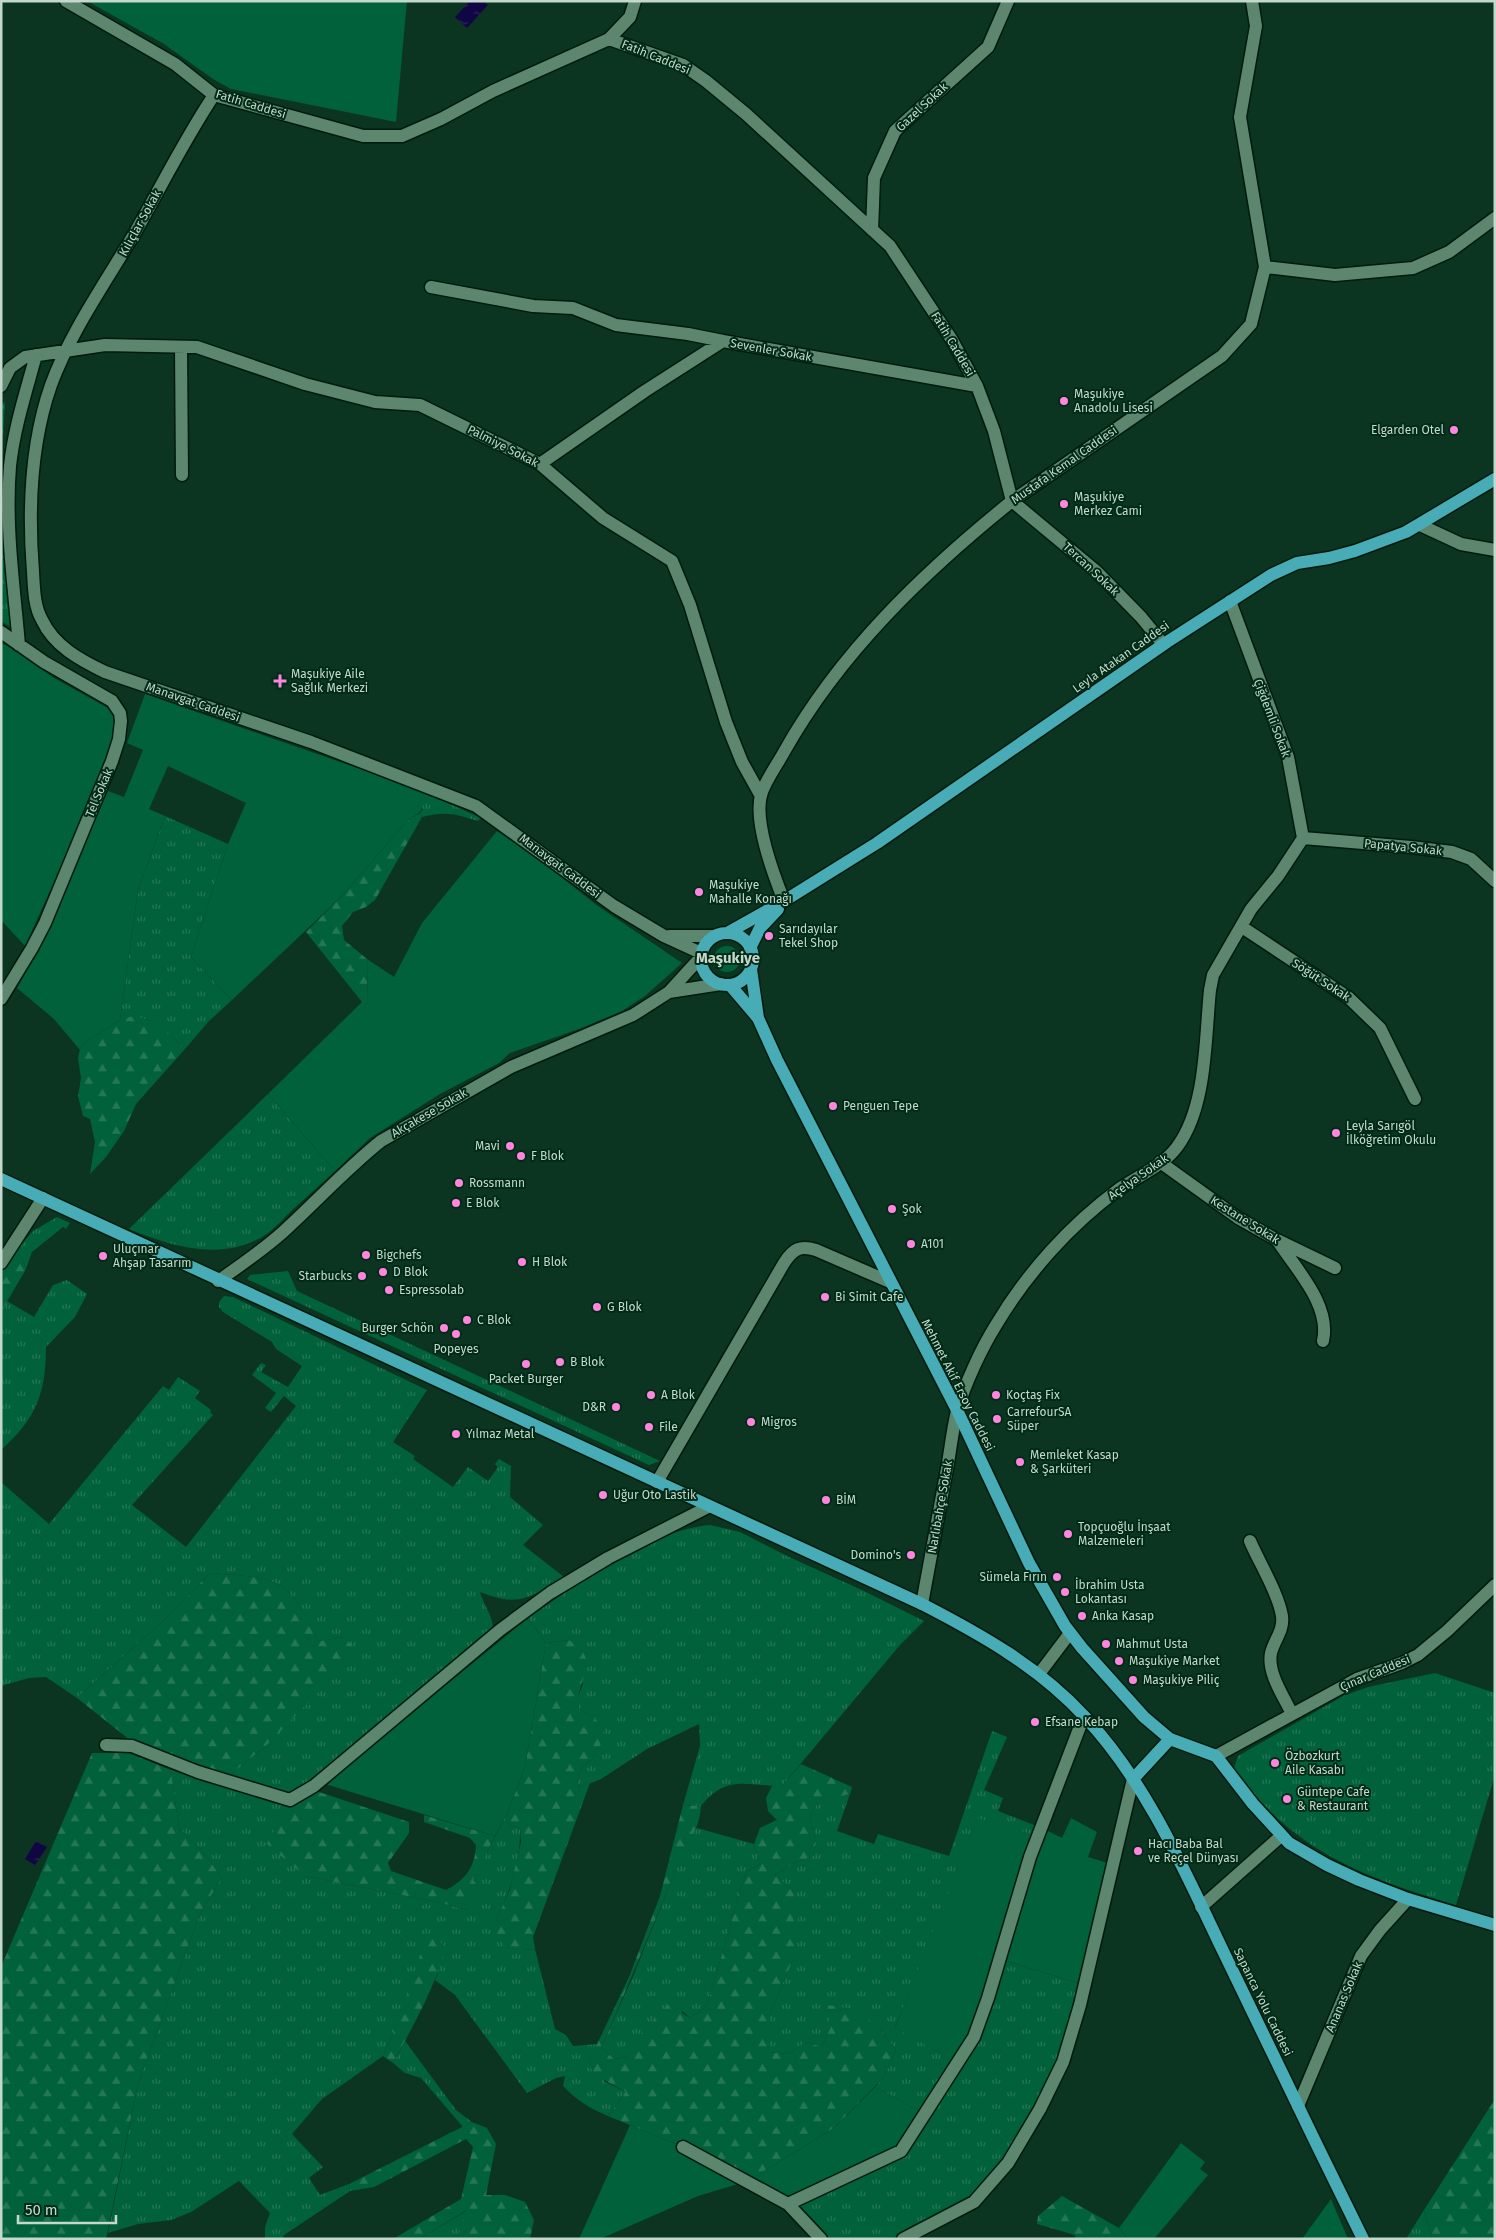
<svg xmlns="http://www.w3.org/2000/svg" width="1496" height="2240" viewBox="0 0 1496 2240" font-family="'Fira Sans',sans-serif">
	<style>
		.grass { fill: url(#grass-tufts) }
		.forest { fill: url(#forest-firs) }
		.garden { fill: #00613a }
		.water { fill: url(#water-ripples) }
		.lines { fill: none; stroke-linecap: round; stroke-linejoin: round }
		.minor-casing { stroke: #001b0c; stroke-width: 15 }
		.major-casing { stroke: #001b0c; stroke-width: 15 }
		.minor { stroke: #5d866e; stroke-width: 12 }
		.major { stroke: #47acb6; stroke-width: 12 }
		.poi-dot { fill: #ff85df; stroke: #002b17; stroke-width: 2 }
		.labels { text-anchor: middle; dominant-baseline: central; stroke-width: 4; stroke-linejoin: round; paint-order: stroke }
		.street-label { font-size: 12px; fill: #c4d9cb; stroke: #002b17 }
		.poi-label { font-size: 12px; fill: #c4d9cb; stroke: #002b17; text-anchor: start }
		.quarter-label { font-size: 15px; font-weight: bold; fill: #c4d9cb; stroke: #002b17 }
	</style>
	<defs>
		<pattern id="grass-tufts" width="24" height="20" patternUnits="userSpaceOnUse" patternTransform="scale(1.25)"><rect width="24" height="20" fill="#00613a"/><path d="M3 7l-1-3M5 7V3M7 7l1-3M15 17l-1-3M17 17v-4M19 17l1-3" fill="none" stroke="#247755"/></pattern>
		<pattern id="forest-firs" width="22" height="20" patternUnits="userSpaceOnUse" patternTransform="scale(1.25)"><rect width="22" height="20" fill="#00613a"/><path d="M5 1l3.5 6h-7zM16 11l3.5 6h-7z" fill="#247755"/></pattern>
		<pattern id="water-ripples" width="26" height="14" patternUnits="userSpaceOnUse" patternTransform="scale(1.25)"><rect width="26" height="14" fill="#0f0643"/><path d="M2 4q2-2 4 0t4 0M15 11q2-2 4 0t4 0" fill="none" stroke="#302a5d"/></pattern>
	</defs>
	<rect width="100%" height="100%" fill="#0b3520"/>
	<path class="grass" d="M5,402L1,473V404Z
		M1,520L12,628L1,621Z
		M415,788L481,818L478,821C455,814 446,811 422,817L420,813L423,809Z
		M165,816L228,844L191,957L232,1000L208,1022L185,1049C163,1028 152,1012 120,1020L138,890Z
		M714 959a13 13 0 1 1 26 0a13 13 0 1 1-26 0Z
		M268,1094L335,1171C320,1185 305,1198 290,1212C283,1219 276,1227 268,1233C225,1263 173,1247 129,1229Z
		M57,1217L70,1223L66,1229L63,1227L32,1252L26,1269L22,1257L15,1252L33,1231Z
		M288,1271L297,1291L660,1461L649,1465L247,1279L250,1275Z
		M67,1280L87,1294L75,1317L46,1347C46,1393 36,1419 1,1450V1312L7,1301L34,1317L53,1285Z
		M224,1296L233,1297L427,1390L393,1442L415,1456L413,1459L453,1487L468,1467L488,1481L498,1467L495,1464L499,1459L511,1466L510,1497L543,1525L523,1545L564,1577C530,1597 520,1608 480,1592C484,1606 492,1614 493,1628L302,1788L288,1794L229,1776L268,1744L345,1637L319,1641C308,1624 300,1603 285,1589C271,1575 230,1575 210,1573L163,1621L77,1698L46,1677L29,1678L1,1686V1482L49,1524L163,1386L169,1390L178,1377L200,1391L195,1398L211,1410L210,1412L213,1415L132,1505L186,1547L296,1406L284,1396L271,1412L265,1408L276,1393L252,1375L261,1363L266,1365L261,1372L288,1387L302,1366L276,1349L272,1342L223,1312L219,1307V1302Z
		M710,1525L740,1532L787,1556L866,1592L924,1621L900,1645L782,1786C745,1786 727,1774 701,1806L683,1805L700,1746L699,1724L647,1749L601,1779L579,1788L577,1779L583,1767L597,1754L593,1717L579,1709L577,1700L583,1684L569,1640L546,1643L528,1618C577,1585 650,1530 710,1525Z
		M1435,1673L1495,1693V1775L1456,1905C1365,1878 1290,1850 1234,1768L1238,1756L1343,1696L1368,1687Z
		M992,1731L1007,1737L984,1790L1003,1798L998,1811L1042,1828L928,1948L895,2027L1000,1959L1085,1985L1040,2109L974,2202L903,2239H821L788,2204L925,2114L875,2087L883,2078L896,2050L880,2029L830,2028L822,2047L806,2042L788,2054L770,2052V2013L792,1962L794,1892L775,1875L792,1864L813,1856L816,1843L810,1816L819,1800L850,1794L837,1831L874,1844L878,1834L949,1856Z
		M171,1770L287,1805L305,1876L437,1902L467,1910L473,1880L479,1867L507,1814V1823L520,1829C521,1861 509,1893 496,1921L523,1950L535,1949L555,2029L566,2035L573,2046L598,2044L589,2061L605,2082L626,2092L608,2116C589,2108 578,2101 563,2086L565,2076L556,2078L527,2093L455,1995L435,1980L439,1972L397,2025L383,2056L322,2099L292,2134L323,2167L309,2178L320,2195L349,2184L350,2191L284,2235L282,2239H265V2227L270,2213L239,2181L191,2212L171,2220L138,2224L108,2233L138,2084L199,1916L222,1877L200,1849L179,1828Z
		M697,1828L754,1844L760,1865L746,1871L707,2006L690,2018L671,2001L637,2039L627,2057L614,2059L601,2047L632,1979L682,1854Z
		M405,2041L456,2110L472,2122L463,2127L421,2078L405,2073L393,2063Z
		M468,2210L457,2239H419Z
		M1424,2210L1432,2239H1406Z"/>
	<path class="forest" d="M420,813L422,817L375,900L366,907L353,912L342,926L344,940L367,959L368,1004L362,1002L306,932L341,897L408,820Z
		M133,1016L158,1023L185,1049L136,1104L124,1131L106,1157L90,1174L95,1142L90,1119L83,1116L78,1096L81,1078L78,1058L81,1045L120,1020Z
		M15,1252L22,1257L26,1269L1,1312V1271Z
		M210,1573C230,1575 271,1575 285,1589C300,1603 308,1623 319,1641L345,1637L357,1652L268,1744L229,1776L130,1740L77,1698L163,1621Z
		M569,1640C605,1661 573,1681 579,1709L593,1717L604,1728L603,1738L597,1754L583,1767L577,1779L579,1788L590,1783L533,1937L535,1949L523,1950L504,1946L497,1936L496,1921L510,1889L521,1842L520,1829L507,1823V1814L525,1767L546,1643Z
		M92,1753H129L171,1770L179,1828L200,1849L222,1877L199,1916L138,2084L106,2239H1V1967Z
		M801,1764L852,1787L850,1794L819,1801L810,1816L816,1843L813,1856L792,1864L775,1875L794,1892L799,1910L792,1962L770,2013V2052L788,2054L806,2042L822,2047L830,2028L827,2005L855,2009L880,2029L896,2050L883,2078L834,2128L748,2181L683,2147L608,2116L626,2092L593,2074L589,2061L629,1977L660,1896L683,1805L701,1806C700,1829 685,1849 676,1870C651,1929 628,1988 601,2047L614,2059L627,2057L636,2039L671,2001L682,2000V2013L690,2018L707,2006L746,1871L760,1865L754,1844L760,1828L777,1820L768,1811L766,1798L772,1786H782Z
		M316,1791L409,1822V1833L388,1863L391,1871L446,1890C465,1880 475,1868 476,1845L470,1838L424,1822V1815L495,1836L473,1880L479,1887L467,1910L437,1902L305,1876L267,1844L287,1805L297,1803Z
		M427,1934L437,1938L446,1948C434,1989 413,2026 393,2063L383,2056L397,2025Z
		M1495,2099V2239H1432L1424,2210Z
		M472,2122L487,2128L496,2144L486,2195H505L525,2202L534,2220L530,2239H457L467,2210L419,2239H393L461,2199L473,2147L466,2139L374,2187L350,2191L349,2184Z
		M1062,2196L1119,2228L1128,2239H1075V2235L1037,2224L1038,2216Z"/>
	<path class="garden" d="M87,1H407L396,122L231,89L213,79L164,44Z
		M1,644L6,645L54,678L108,708L115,718L117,727L83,818L25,946L1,920Z
		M145,694L415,788C425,806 427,809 408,820L341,897L232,1000L191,957L228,844L246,803L168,766L149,809L165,816L138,890L120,1020L81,1045L80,1050L54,1019L17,988L39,949L76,861L108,791L124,797L143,750L127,743Z
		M497,831L530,852L595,904L682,963L645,996L622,1011L579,1029L510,1053L499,1063L440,1094L370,1138L335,1171L268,1094L362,1002L368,1004L367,959L394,977L422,923Z
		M528,1618L546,1643L525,1767L507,1814L495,1836L325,1784Z
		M977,1818L1038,1836L1042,1828L1062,1838L1071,1818L1097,1832L1088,1857L1114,1865L1085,1985L1000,1959L958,2063L895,2028Z
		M875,2087L925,2114L901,2151L788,2204L748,2181L698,2196L600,2239H579L630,2125L683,2147L748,2181L834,2128Z
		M1181,2143L1205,2162L1200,2169L1208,2175L1154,2239H1128L1119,2228Z
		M1331,2199L1348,2239H1302Z"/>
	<path class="water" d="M470,1H483L488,5L467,28L455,17Z
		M36,1841L47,1847L35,1865L25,1859Z"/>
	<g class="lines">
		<defs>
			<path id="minor" d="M66,1L175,64L214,95L363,136H402L441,119L493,91L609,39L683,65L706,81L746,114L890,246L952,340L977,386L994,431L1012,501L1096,571L1141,617L1163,644
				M609,39L630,17L635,1
				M214,95C184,140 160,189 133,236C105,283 70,333 51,385C30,445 28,509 33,572C34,588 34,606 42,620C54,646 80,660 105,672L311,742L476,806L614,906L664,936L701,953
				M872,230L874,178L895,131L988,47L1008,1
				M1265,267L1335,275L1413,268L1449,252L1495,218
				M431,287L533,306L573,308L616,325L688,334L723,341
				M181,347L182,475
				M1,386L10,368L25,357L105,345L197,347L305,384L375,402L420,405L540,464L603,518L672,561L690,605L726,722L742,762L761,796
				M540,464L645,391L723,341L977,386
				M1420,525L1461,544L1495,550
				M1230,601L1288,757L1303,838
				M1,632L44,662L112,701L120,713L121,721L119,739L112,761L45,923L32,948L1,999
				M19,645C14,586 5,526 10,466C14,428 26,392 36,355
				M1303,838L1411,847L1452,852L1471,859L1495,881
				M784,901C774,876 754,822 761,795C765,781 777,765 784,752C840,652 924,572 1012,501L1222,356L1251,324L1265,267L1240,117L1256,26L1252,1
				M1242,927L1349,998L1380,1028L1415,1099
				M669,936H714
				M669,992L721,984
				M1160,1162L1238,1218L1277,1240L1335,1268
				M1277,1240C1296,1269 1331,1305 1323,1341
				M1,1263L43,1198
				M218,1281C241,1265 263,1250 283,1232C316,1202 346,1169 381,1141L511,1067L633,1015L669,992L700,958
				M657,1482L784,1263C793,1249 800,1245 816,1250L890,1282
				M1250,1541C1260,1564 1278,1593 1282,1616C1284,1631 1274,1640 1271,1653C1267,1673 1284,1697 1292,1714
				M922,1604C930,1561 938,1518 946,1474C950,1454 952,1432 957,1411C965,1384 981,1349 996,1325C1027,1273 1070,1225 1119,1189C1138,1176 1163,1166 1177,1147C1207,1107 1205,1038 1210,990L1213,975L1251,909L1278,876L1303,838
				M1039,1674L1070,1633
				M106,1745L132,1746L198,1772L290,1800L314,1786L500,1630L550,1593L608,1558L708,1507
				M1216,1756L1357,1679L1402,1663L1418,1655L1447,1631L1495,1585
				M1201,1907L1281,1836
				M1298,2106L1361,1956L1380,1930L1408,1899
				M683,2147L788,2204
				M821,2239L788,2204L901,2151L974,2037L988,1998L1030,1857L1084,1716
				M903,2239L974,2202L1008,2163L1040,2109L1063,2062L1080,2005L1133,1779"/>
			<path id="major" d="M729,932L784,901L877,843L1167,642L1271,575L1297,563L1329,558L1355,551L1406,532L1495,479
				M701 959a26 26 0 1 1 52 0a26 26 0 1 1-52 0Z
				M750,948L760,928L778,909
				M751,969L758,1018L777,1060L957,1410L1029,1563L1065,1626L1082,1648L1144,1717L1170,1739L1216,1756L1253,1804L1289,1843L1327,1865L1359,1880L1408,1899L1495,1925
				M730,985L758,1018
				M1,1179L922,1604C982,1635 1039,1667 1085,1717C1147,1783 1185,1872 1224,1953C1270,2048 1316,2144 1363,2239
				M1133,1779L1170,1739"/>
		</defs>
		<use href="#minor" class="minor-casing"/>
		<use href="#major" class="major-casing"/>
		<use href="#minor" class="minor"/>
		<use href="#major" class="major"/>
	</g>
	<g class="poi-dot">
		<circle cx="1064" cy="401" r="5"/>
		<circle cx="1454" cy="430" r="5"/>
		<circle cx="1064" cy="504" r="5"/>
		<path d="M277.5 673.5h5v5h5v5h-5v5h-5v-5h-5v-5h5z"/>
		<circle cx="699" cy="892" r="5"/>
		<circle cx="769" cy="936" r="5"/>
		<circle cx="833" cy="1106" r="5"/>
		<circle cx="1336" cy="1133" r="5"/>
		<circle cx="510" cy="1146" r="5"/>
		<circle cx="521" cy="1156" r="5"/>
		<circle cx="459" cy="1183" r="5"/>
		<circle cx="456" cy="1203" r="5"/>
		<circle cx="892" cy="1209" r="5"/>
		<circle cx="911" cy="1244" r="5"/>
		<circle cx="366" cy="1255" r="5"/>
		<circle cx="103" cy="1256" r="5"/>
		<circle cx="522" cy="1262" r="5"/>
		<circle cx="383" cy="1272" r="5"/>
		<circle cx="362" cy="1276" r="5"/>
		<circle cx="389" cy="1290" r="5"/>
		<circle cx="825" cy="1297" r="5"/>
		<circle cx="597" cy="1307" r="5"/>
		<circle cx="467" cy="1320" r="5"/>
		<circle cx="444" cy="1328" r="5"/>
		<circle cx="456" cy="1334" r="5"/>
		<circle cx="560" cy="1362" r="5"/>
		<circle cx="526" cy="1364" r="5"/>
		<circle cx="651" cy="1395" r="5"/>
		<circle cx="996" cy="1395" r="5"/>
		<circle cx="616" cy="1407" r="5"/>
		<circle cx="997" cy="1419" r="5"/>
		<circle cx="751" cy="1422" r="5"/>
		<circle cx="649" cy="1427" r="5"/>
		<circle cx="456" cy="1434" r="5"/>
		<circle cx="1020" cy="1462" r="5"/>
		<circle cx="603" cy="1495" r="5"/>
		<circle cx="826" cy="1500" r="5"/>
		<circle cx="1068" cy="1534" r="5"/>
		<circle cx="911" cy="1555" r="5"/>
		<circle cx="1057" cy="1577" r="5"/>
		<circle cx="1065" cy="1592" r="5"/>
		<circle cx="1082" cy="1616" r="5"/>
		<circle cx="1106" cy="1644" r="5"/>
		<circle cx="1119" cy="1661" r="5"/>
		<circle cx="1133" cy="1680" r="5"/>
		<circle cx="1035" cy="1722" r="5"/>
		<circle cx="1275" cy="1763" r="5"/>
		<circle cx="1287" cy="1799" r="5"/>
		<circle cx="1138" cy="1851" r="5"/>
	</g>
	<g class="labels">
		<g class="street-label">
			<text transform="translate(656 57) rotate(22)">Fatih Caddesi</text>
			<text transform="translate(251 104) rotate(17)">Fatih Caddesi</text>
			<text transform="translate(922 107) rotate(-43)">Gazel Sokak</text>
			<text transform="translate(140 223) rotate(-61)">Kılıçlar Sokak</text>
			<text transform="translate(953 344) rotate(59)">Fatih Caddesi</text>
			<text transform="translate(771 350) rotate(10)">Sevenler Sokak</text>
			<text transform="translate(503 446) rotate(27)">Palmiye Sokak</text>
			<text transform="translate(1064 465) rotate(-35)">Mustafa Kemal Caddesi</text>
			<text transform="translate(1091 569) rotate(43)">Tercan Sokak</text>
			<text transform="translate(1121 657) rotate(-35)">Leyla Atakan Caddesi</text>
			<text transform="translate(193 702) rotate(19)">Manavgat Caddesi</text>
			<text transform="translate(1272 718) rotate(69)">Çiğdemli Sokak</text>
			<text transform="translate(99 793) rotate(-67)">Tel Sokak</text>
			<text transform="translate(1403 847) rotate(6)">Papatya Sokak</text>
			<text transform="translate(560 866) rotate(37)">Manavgat Caddesi</text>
			<text transform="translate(1321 980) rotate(33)">Söğüt Sokak</text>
			<text transform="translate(429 1113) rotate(-30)">Akçakese Sokak</text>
			<text transform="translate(1138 1177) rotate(-35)">Açelya Sokak</text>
			<text transform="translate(1245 1220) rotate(32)">Kestane Sokak</text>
			<text transform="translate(958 1385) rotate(63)">Mehmet Akif Ersoy Caddesi</text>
			<text transform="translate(940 1507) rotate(-80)">Narlıbahçe Sokak</text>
			<text transform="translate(1375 1673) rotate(-23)">Çınar Caddesi</text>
			<text transform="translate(1344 1997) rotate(-67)">Ananas Sokak</text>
			<text transform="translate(1263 2002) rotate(64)">Sapanca Yolu Caddesi</text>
		</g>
		<g class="poi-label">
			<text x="1074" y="394">Maşukiye<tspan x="1074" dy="14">Anadolu Lisesi</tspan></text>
			<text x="1444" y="430" text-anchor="end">Elgarden Otel</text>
			<text x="1074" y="497">Maşukiye<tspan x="1074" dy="14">Merkez Cami</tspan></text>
			<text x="291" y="674">Maşukiye Aile<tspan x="291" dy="14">Sağlık Merkezi</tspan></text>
			<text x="709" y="885">Maşukiye<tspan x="709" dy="14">Mahalle Konağı</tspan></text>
			<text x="779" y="929">Sarıdayılar<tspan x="779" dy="14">Tekel Shop</tspan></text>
			<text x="843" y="1106">Penguen Tepe</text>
			<text x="1346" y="1126">Leyla Sarıgöl<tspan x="1346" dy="14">İlköğretim Okulu</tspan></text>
			<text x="500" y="1146" text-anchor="end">Mavi</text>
			<text x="531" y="1156">F Blok</text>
			<text x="469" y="1183">Rossmann</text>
			<text x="466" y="1203">E Blok</text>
			<text x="902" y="1209">Şok</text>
			<text x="921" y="1244">A101</text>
			<text x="113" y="1249">Uluçınar<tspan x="113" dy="14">Ahşap Tasarım</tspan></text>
			<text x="376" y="1255">Bigchefs</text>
			<text x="532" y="1262">H Blok</text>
			<text x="393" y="1272">D Blok</text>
			<text x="352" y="1276" text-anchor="end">Starbucks</text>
			<text x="399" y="1290">Espressolab</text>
			<text x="835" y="1297">Bi Simit Cafe</text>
			<text x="607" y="1307">G Blok</text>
			<text x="477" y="1320">C Blok</text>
			<text x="434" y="1328" text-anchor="end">Burger Schön</text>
			<text x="456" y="1349" text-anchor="middle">Popeyes</text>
			<text x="570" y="1362">B Blok</text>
			<text x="526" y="1379" text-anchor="middle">Packet Burger</text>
			<text x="661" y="1395">A Blok</text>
			<text x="1006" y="1395">Koçtaş Fix</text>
			<text x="606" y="1407" text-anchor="end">D&amp;R</text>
			<text x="1007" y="1412">CarrefourSA<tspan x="1007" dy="14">Süper</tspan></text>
			<text x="761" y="1422">Migros</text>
			<text x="659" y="1427">File</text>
			<text x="466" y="1434">Yılmaz Metal</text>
			<text x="1030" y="1455">Memleket Kasap<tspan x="1030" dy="14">&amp; Şarküteri</tspan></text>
			<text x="613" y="1495">Uğur Oto Lastik</text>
			<text x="836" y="1500">BİM</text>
			<text x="1078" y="1527">Topçuoğlu İnşaat<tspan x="1078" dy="14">Malzemeleri</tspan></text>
			<text x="901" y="1555" text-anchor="end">Domino's</text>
			<text x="1047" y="1577" text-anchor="end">Sümela Fırın</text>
			<text x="1075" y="1585">İbrahim Usta<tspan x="1075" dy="14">Lokantası</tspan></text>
			<text x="1092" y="1616">Anka Kasap</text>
			<text x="1116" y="1644">Mahmut Usta</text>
			<text x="1129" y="1661">Maşukiye Market</text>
			<text x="1143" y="1680">Maşukiye Piliç</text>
			<text x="1045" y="1722">Efsane Kebap</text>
			<text x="1285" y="1756">Özbozkurt<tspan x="1285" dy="14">Aile Kasabı</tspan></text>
			<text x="1297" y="1792">Güntepe Cafe<tspan x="1297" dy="14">&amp; Restaurant</tspan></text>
			<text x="1148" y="1844">Hacı Baba Bal<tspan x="1148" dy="14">ve Reçel Dünyası</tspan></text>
		</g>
		<g class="quarter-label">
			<text x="728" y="958">Maşukiye</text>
		</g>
	</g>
	<rect width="1496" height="2240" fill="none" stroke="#c4d9cb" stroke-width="5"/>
	<path d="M18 2215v8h98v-8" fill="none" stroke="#c4d9cb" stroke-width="2.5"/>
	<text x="25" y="2215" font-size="15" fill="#c4d9cb" stroke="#002b17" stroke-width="4" paint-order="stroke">50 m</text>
</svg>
